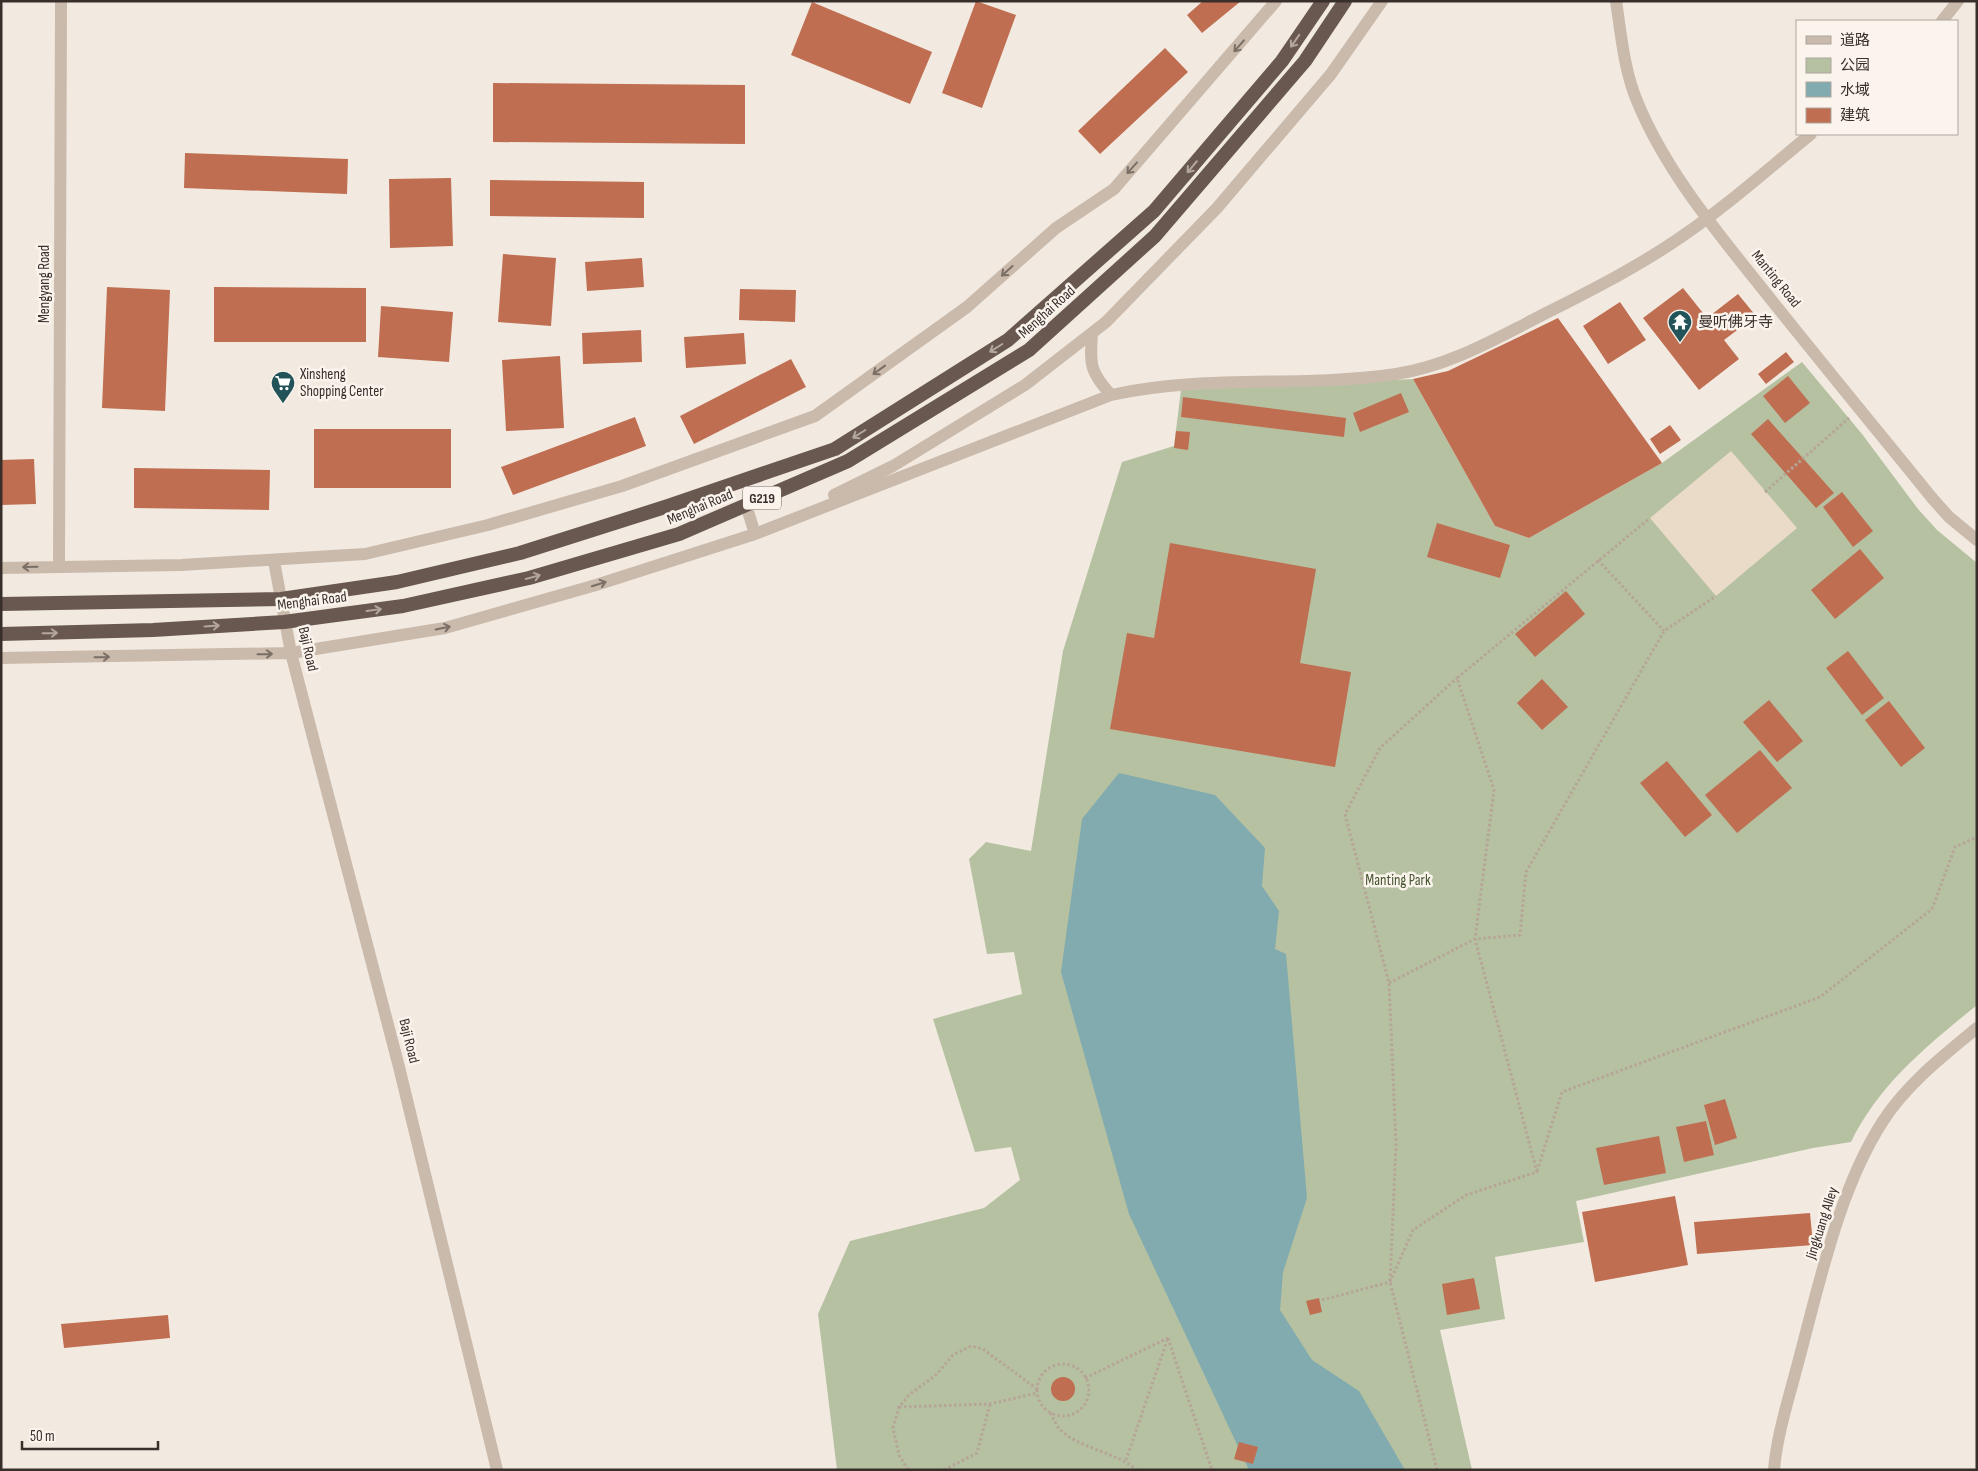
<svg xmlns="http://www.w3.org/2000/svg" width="1978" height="1471" viewBox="0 0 1978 1471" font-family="'Sofia Sans Condensed','Noto Sans SC',sans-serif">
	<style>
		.green { fill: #b5c1a1 }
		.plaza { fill: #e9dbc8 }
		.water { fill: #81abae }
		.building { fill: #bf6e51 }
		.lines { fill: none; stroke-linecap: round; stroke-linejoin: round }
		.path { stroke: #b6a597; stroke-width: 3; stroke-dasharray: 2.5 2.5; stroke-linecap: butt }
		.minor { stroke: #cabaac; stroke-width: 12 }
		.tertiary { stroke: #cabaac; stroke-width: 12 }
		.trunk { stroke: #695850; stroke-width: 14 }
		.oneway { stroke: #b2a69e }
		.oneway2 { stroke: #7a6e65 }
		.labels { text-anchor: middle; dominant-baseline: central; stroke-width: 5; stroke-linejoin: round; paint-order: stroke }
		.shield { fill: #faf4ed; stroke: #726a65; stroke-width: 1 }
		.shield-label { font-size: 14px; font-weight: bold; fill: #382f2b }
		.street-label { font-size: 15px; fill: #382f2b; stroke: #faf4ed }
		.poi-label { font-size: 15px; fill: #382f2b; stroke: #faf4ed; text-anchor: start }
		.park-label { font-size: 15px; fill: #475530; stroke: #faf4ed }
	</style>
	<rect width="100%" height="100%" fill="#f2eae0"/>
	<path class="green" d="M1802,362L1862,434L1918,509L1937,530L1977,563V1005C1928,1045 1879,1084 1851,1142L1813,1148L1576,1201L1584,1242L1495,1257L1505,1319L1440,1330L1472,1470H837L818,1314L850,1241L984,1208L1020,1180L1011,1147L975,1152L933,1019L1022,994L1014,952L987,954L969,859L986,842L1031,851L1063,651L1122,462L1174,446L1181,390L1413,379L1495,526L1529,538L1662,463Z"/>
	<path class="plaza" d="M1731,451L1797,528L1716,596L1650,518Z"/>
	<path class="water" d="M1119,773L1215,795L1265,848L1262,886L1279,911L1275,949L1286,954L1307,1198L1283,1272L1280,1310L1312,1360L1359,1391L1405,1470H1249L1129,1214L1061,972L1082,819Z"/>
	<path class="building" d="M976,1L1016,15L982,108L942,93Z
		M1203,1H1241L1202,33L1187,15Z
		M812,2L932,52L910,104L791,55Z
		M1165,48L1188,72L1100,154L1078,131Z
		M493,83L745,85V144L493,142Z
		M185,153L348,159L347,194L184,188Z
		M451,178L453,246L390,248L389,179Z
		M490,180L644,182V218L490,216Z
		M503,254L556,258L551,326L498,322Z
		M642,258L644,287L587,291L585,262Z
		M107,287L170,290L165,411L102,408Z
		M214,287L366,288V342H214Z
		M1683,288L1707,318L1738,294L1756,316L1724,340L1739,359L1699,390L1643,318Z
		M740,289L796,290L795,322L739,320Z
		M1620,302L1646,340L1608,364L1583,326Z
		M381,306L453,312L449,362L378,357Z
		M1558,318L1662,463L1529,538L1495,526L1413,379L1448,371Z
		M641,330L642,362L583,364L582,333Z
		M744,333L746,364L686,368L684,337Z
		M1786,352L1794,362L1766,384L1758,374Z
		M560,356L564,428L506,431L502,360Z
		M791,359L806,387L694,444L680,416Z
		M1788,376L1810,403L1785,423L1763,396Z
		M1401,393L1409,412L1360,432L1353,413Z
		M1183,397L1346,418L1344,437L1181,417Z
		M635,417L646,446L513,495L501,467Z
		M1768,419L1834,493L1816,508L1751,434Z
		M1670,425L1681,440L1660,454L1650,439Z
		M314,429H451V488H314Z
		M1176,431L1190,432L1188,450L1174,448Z
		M34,459L36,504L1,505V460Z
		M134,468L270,470L269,510L134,508Z
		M1842,492L1873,531L1853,547L1823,507Z
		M1437,523L1510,545L1500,578L1427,557Z
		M1170,543L1316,569L1300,663L1351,672L1335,767L1110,729L1127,633L1154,638Z
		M1860,549L1884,578L1835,619L1811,590Z
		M1566,591L1585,614L1535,657L1515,634Z
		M1848,651L1884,698L1862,715L1826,668Z
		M1542,679L1568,707L1542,730L1517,703Z
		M1769,700L1803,741L1777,762L1743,722Z
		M1889,701L1925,748L1901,767L1865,720Z
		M1760,750L1792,788L1737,833L1705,795Z
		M1667,761L1712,815L1685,837L1640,783Z
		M1725,1099L1737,1138L1715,1145L1704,1105Z
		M1706,1121L1714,1155L1684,1162L1676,1127Z
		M1659,1136L1666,1173L1604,1185L1596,1148Z
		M1675,1196L1688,1265L1595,1282L1582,1212Z
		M1810,1213L1813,1245L1697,1254L1694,1222Z
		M1474,1278L1480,1309L1447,1315L1442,1284Z
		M1319,1298L1322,1312L1310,1315L1306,1301Z
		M168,1315L170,1338L64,1348L61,1324Z
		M1051 1389a12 12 0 1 1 24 0a12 12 0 1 1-24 0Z
		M1239,1442L1258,1447L1253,1464L1234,1459Z"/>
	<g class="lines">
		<path class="path" d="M1765,492L1849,418
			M1598,560L1664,631
			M1389,983L1475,939L1520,935L1526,872L1664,631L1716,596
			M1537,1171L1562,1092L1820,997L1932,909L1955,847L1977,837
			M1322,1300L1390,1282L1413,1230L1466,1195L1537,1172L1475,939L1494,790L1457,678L1650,518
			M1168,1338L1212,1470
			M1037 1390a26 26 0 1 1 52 0a26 26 0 1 1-52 0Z
			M1085,1378L1168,1338
			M899,1407L990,1404L1037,1393
			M1050,1413C1053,1417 1055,1423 1058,1427C1075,1448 1115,1451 1137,1470
			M1126,1460L1168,1338
			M908,1470L899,1455L893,1428L899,1407L910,1394L936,1375L953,1355L971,1346L983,1349L1037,1389
			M944,1470L977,1453L990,1404
			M1437,1470L1390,1282L1396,1144L1389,983L1345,814L1380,748L1457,678"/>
		<path class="minor" d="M1942,21L1958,1
			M1092,333C1090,364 1089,371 1111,395
			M834,495L893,466L1025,385L1106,322L1217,208L1331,74L1382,1
			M746,505L755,534
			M274,561L291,653L399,1067L497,1470
			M59,566L61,1
			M1,568L181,565L365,554L488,525L622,486L815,416L967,307L1056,228L1114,189L1276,1
			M1,658L291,653L445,628L596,585L755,534L1111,395C1205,374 1301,388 1396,374C1443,367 1484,345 1525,324C1577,297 1632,271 1681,237C1727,206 1768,169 1811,134
			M1774,1470C1777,1433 1790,1395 1799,1359C1820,1281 1839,1189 1883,1121C1907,1084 1943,1056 1977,1028"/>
		<path class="tertiary" d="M1616,1C1621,34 1624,70 1637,101C1666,172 1718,233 1765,292C1820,361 1876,429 1932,498L1949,517L1977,540"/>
		<path class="trunk" d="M1,604L281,599L397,582L520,553L668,506L835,449L1008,340L1154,211L1282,61L1323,1
			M1,634L153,630L284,622L403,606L529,578L679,534L848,461L1029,350L1155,236L1305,61L1345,1"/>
	</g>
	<defs><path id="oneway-shaft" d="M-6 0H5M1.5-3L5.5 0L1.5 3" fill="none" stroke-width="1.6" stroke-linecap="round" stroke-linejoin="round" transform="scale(1.25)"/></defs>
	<g class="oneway">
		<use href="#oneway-shaft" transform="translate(1295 41) rotate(125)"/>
		<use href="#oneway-shaft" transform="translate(1192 167) rotate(130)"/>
		<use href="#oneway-shaft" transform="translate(996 348) rotate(148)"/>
		<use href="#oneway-shaft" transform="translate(859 434) rotate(148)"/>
		<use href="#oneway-shaft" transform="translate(533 577) rotate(-15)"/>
		<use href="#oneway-shaft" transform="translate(374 610) rotate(-8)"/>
		<use href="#oneway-shaft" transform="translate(212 626) rotate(-4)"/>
		<use href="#oneway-shaft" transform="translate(50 633) rotate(-1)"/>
	</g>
	<g class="oneway2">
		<use href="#oneway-shaft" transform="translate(1239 46) rotate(131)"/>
		<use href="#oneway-shaft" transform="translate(1132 168) rotate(132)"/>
		<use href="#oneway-shaft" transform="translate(1007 271) rotate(138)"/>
		<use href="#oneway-shaft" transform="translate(879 370) rotate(144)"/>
		<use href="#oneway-shaft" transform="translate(30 567) rotate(179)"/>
		<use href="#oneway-shaft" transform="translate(599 584) rotate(-17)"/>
		<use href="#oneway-shaft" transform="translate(443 628) rotate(-12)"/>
		<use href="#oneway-shaft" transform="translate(265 654) rotate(-1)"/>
		<use href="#oneway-shaft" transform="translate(102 657) rotate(-1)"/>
	</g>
	<defs>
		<symbol id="temple-pin" viewBox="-11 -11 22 30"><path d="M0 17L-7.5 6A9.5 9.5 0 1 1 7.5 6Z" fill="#225358" stroke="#faf4ed"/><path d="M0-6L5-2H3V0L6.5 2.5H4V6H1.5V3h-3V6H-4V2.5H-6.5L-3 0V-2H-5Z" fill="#fff"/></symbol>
		<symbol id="supermarket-pin" viewBox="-11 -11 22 30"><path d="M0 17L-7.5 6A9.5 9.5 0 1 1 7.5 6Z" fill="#225358" stroke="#faf4ed"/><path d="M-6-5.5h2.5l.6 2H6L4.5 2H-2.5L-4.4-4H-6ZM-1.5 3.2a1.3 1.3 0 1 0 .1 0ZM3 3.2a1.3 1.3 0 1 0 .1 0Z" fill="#fff"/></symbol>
	</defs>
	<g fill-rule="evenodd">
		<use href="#temple-pin" x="1666" y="308" width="28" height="38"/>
		<use href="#supermarket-pin" x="269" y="369" width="28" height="38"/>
	</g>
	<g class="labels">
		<rect class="shield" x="743" y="486.5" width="38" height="23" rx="4"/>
		<g class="shield-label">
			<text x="762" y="498">G219</text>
		</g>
		<g class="street-label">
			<text transform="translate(1776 279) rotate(51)">Manting Road</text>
			<text transform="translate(44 284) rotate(-90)">Mengyang Road</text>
			<text transform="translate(1047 312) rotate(-42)">Menghai Road</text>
			<text transform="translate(700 507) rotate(-23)">Menghai Road</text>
			<text transform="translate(312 601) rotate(-7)">Menghai Road</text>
			<text transform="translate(308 649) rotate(77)">Baji Road</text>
			<text transform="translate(409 1041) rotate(76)">Baji Road</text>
			<text transform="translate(1822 1223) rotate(-72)">Jingkuang Alley</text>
		</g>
		<g class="poi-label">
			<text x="1698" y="322">曼听佛牙寺</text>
			<text x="300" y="374">Xinsheng<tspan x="300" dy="17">Shopping Center</tspan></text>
		</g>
		<g class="park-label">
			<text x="1398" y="880">Manting Park</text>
		</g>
	</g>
	<rect width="1978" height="1471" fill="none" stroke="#382f2b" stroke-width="5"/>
	<rect x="1796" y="20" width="162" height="115" fill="#faf4ed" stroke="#aca59f"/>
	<rect x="1806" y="36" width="25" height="8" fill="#cabaac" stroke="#aca59f"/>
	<text x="1840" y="45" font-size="15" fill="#382f2b">道路</text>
	<rect x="1806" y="58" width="25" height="15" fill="#b5c1a1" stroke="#aca59f"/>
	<text x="1840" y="70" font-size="15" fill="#382f2b">公园</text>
	<rect x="1806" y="82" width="25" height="15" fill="#81abae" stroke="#aca59f"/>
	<text x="1840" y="95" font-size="15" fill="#382f2b">水域</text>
	<rect x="1806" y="108" width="25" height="15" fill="#bf6e51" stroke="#aca59f"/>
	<text x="1840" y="120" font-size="15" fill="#382f2b">建筑</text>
	<path d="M22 1441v8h136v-8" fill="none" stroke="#382f2b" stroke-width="2.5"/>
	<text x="30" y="1441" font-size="15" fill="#382f2b" stroke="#faf4ed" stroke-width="4" paint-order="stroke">50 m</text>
</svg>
